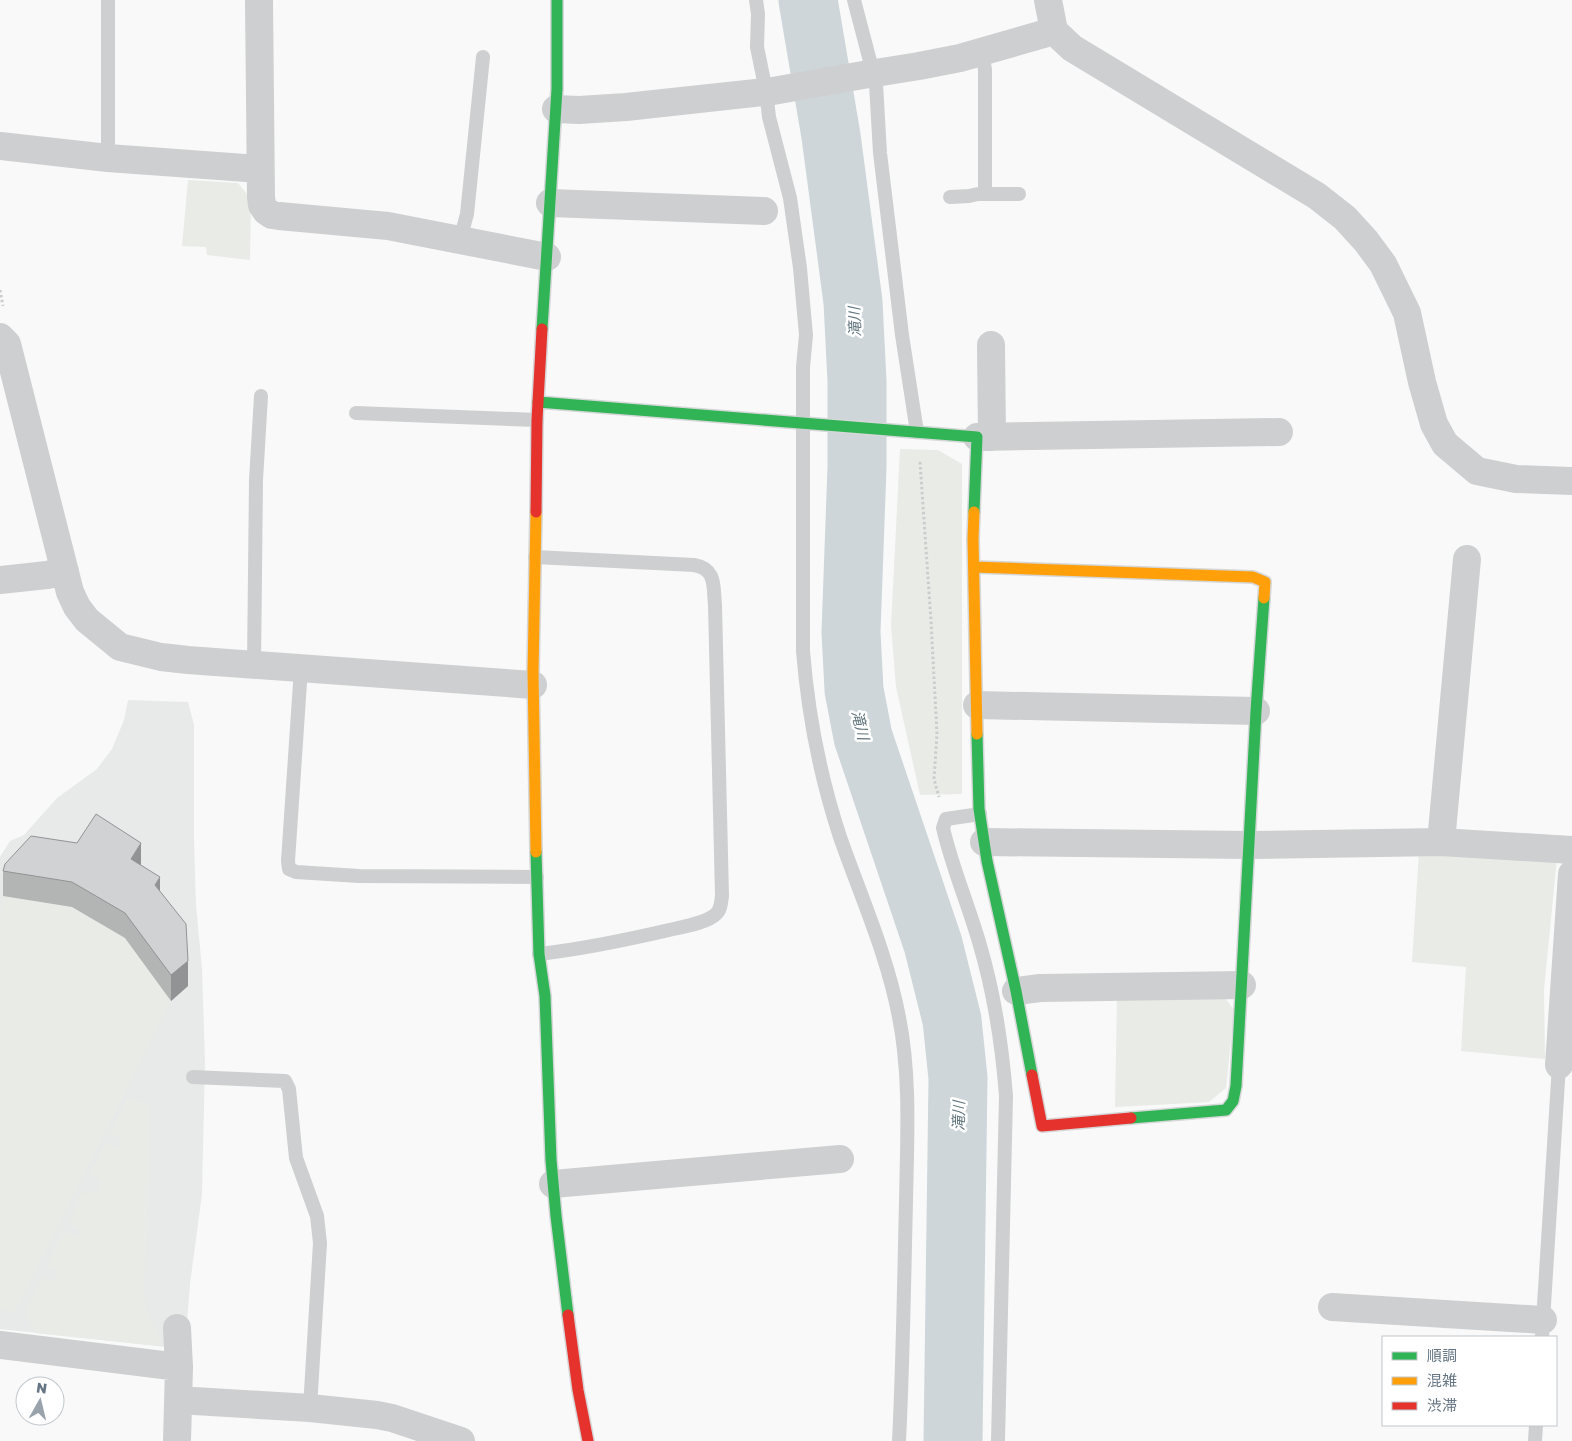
<svg xmlns="http://www.w3.org/2000/svg" width="1572" height="1441" viewBox="0 0 1572 1441" font-family="'Golos Text','Noto Sans JP',sans-serif">
	<style>
		.built { fill: #e8e9e9 }
		.green { fill: #e8ebe6 }
		.lines { fill: none; stroke-linecap: round; stroke-linejoin: round }
		.river { stroke: #ced6da; stroke-width: 59 }
		.fast-casing { stroke: #d6d7d8; stroke-width: 14 }
		.slow-casing { stroke: #d6d7d8; stroke-width: 14 }
		.jam-casing { stroke: #d6d7d8; stroke-width: 14 }
		.path { stroke: #cbcccd; stroke-width: 3; stroke-dasharray: 2.5 2.5; stroke-linecap: butt }
		.lane { stroke: #cecfd0; stroke-width: 14 }
		.street { stroke: #cecfd0; stroke-width: 28 }
		.fast { stroke: #30b455; stroke-width: 11 }
		.slow { stroke: #ff9f0a; stroke-width: 11 }
		.jam { stroke: #e5322d; stroke-width: 11 }
		.wall { fill: #b3b5b5 }
		.shaded-wall { fill: #929394 }
		.building { fill: #d0d2d3; stroke: #929394 }
		.labels { text-anchor: middle; dominant-baseline: central; stroke-width: 5; stroke-linejoin: round; paint-order: stroke }
		.water-label { font-size: 15px; font-style: italic; fill: #60747c; stroke: #fff }
	</style>
	<rect width="100%" height="100%" fill="#f9f9f9"/>
	<path class="built" d="M128,700L188,702L194,725V840L196,905L202,969L205,1062L202,1194L190,1284L185,1349L0,1329V857L10,841L24,835L57,798L97,769L112,749L124,720Z"/>
	<path class="green" d="M188,180L238,183L251,199L250,260L207,255L206,247L182,246Z
		M900,449L938,450L962,464V794L920,795L896,687L891,626Z
		M1419,851L1557,858L1544,990L1545,1059L1461,1051L1466,967L1412,962Z
		M3,896L72,907L125,938L171,1001L15,1312L0,1310V910L3,905Z
		M1117,999H1226L1234,1010L1226,1088L1209,1102L1115,1107Z
		M128,1096L148,1106L149,1109L147,1237L144,1290L148,1313L160,1339L159,1346L35,1333L25,1311L42,1276L50,1281L57,1277C57,1269 54,1269 47,1266L63,1231L74,1236L77,1235L79,1229L77,1227L69,1223L81,1194L84,1192L95,1193L97,1190L100,1183L97,1179L91,1176V1173L104,1146L106,1144L117,1147L120,1146L122,1142L120,1139L112,1135L111,1132Z"/>
	<g class="lines">
		<path class="river" d="M808,0L831,136L853,302L857,381V467L851,632L854,690L863,737L933,944L952,1020L958,1078L953,1441"/>
		<defs>
			<path id="fast" d="M542,329L557,89V0
				M538,402L977,437L974,512
				M977,734L979,809L987,861L1016,991L1032,1075
				M536,852L539,954L545,996L551,1160L556,1216L568,1315
				M1131,1118L1226,1110L1233,1101L1236,1086L1256,711L1264,598"/>
			<path id="slow" d="M536,512L533,672L536,852
				M974,512L973,539L977,734
				M974,567L1253,577L1265,582L1264,598"/>
			<path id="jam" d="M536,512L537,420L542,329
				M1032,1075L1042,1126L1131,1118
				M568,1315L578,1390L588,1441"/>
		</defs>
		<use href="#fast" class="fast-casing"/>
		<use href="#slow" class="slow-casing"/>
		<use href="#jam" class="jam-casing"/>
		<path class="path" d="M0,290L3,306
			M920,462L931,621L937,734L934,779L939,797"/>
		<path class="lane" d="M756,0L758,14L757,47L766,91L769,117L790,198L800,268L806,335L803,367V651C808,714 820,776 840,837C861,897 887,954 899,1017C911,1078 907,1141 906,1202C904,1282 903,1362 899,1441
			M854,0L876,84L880,153L902,335L917,432
			M982,52L985,70V193
			M108,158V0
			M950,197L969,196L978,194H1019
			M460,240L467,214L483,57
			M356,413L537,420
			M535,557L694,565C717,569 713,587 715,605L722,896C721,902 721,910 716,914C707,923 682,927 669,930C626,940 583,949 539,954
			M254,665L256,480L261,396
			M301,668L288,861L289,869L296,872L359,876L537,877
			M980,814L946,819L943,828C952,867 968,904 979,942C994,992 1002,1044 1006,1096L998,1441
			M193,1077L285,1081L289,1089L296,1158L317,1216L320,1243L310,1408
			M1542,1337L1559,1065
			M1535,1441L1536,1425"/>
		<path class="street" d="M259,0L261,197L262,205L266,211L272,215L279,216L388,226L547,257
			M1048,0L1054,31L1072,48L1317,196L1345,218L1366,241L1383,264L1407,313L1422,382L1434,424L1445,444L1477,471L1516,479L1572,481
			M556,109L579,110L626,107L773,91L863,75L919,66L960,58L1054,31
			M0,146L108,158L260,169
			M550,203L764,211
			M0,337L7,344L70,592L77,607L87,620L120,647L161,657L188,660L533,685
			M991,345L992,437
			M977,437L1279,432
			M0,580L47,575L65,571
			M977,705L1256,711
			M984,842L1249,845L1441,842L1572,850
			M1441,842L1467,559
			M1016,991L1040,988L1242,985
			M1559,1065L1572,874
			M553,1184L840,1159
			M1332,1307L1543,1320
			M177,1328L179,1367L177,1441
			M0,1345L179,1367
			M178,1400L310,1408L377,1415L392,1418L461,1441"/>
		<use href="#fast" class="fast"/>
		<use href="#slow" class="slow"/>
		<use href="#jam" class="jam"/>
	</g>
	<path class="wall" d="M141,865L160,892L188,986L171,1001L125,938L72,907L3,896V871Z"/>
	<path class="shaded-wall" d="M141,843V868L131,859Z
		M160,877V902L155,885Z
		M188,961V986L171,1001V975Z"/>
	<path class="building" d="M96,814L141,843L131,859L160,877L155,885L186,924L188,961L171,975L125,913L72,882L3,871L5,864L31,836L77,843Z"/>
	<g class="labels">
		<g class="water-label">
			<text transform="translate(854 322) rotate(-92)">滝川</text>
			<text transform="translate(861 725) rotate(77)">滝川</text>
			<text transform="translate(958 1116) rotate(-89)">滝川</text>
		</g>
	</g>
	<rect x="1382" y="1336" width="175" height="90" fill="#ffffff" stroke="#c1c8cd"/>
	<rect x="1392" y="1352" width="25" height="8" fill="#30b455" stroke="#c1c8cd"/>
	<text x="1427" y="1361" font-size="15" fill="#657583">順調</text>
	<rect x="1392" y="1377" width="25" height="8" fill="#ff9f0a" stroke="#c1c8cd"/>
	<text x="1427" y="1386" font-size="15" fill="#657583">混雑</text>
	<rect x="1392" y="1402" width="25" height="8" fill="#e5322d" stroke="#c1c8cd"/>
	<text x="1427" y="1411" font-size="15" fill="#657583">渋滞</text>
	<g transform="translate(40 1401) rotate(8)"><circle r="24" fill="#ffffff" stroke="#c1c8cd"/>
	<path d="M0-4L9 19L0 12L-9 19Z" fill="#99a3ac"/>
	<text y="-8" font-size="14" font-weight="bold" text-anchor="middle" fill="#657583">N</text>
	</g>
</svg>
